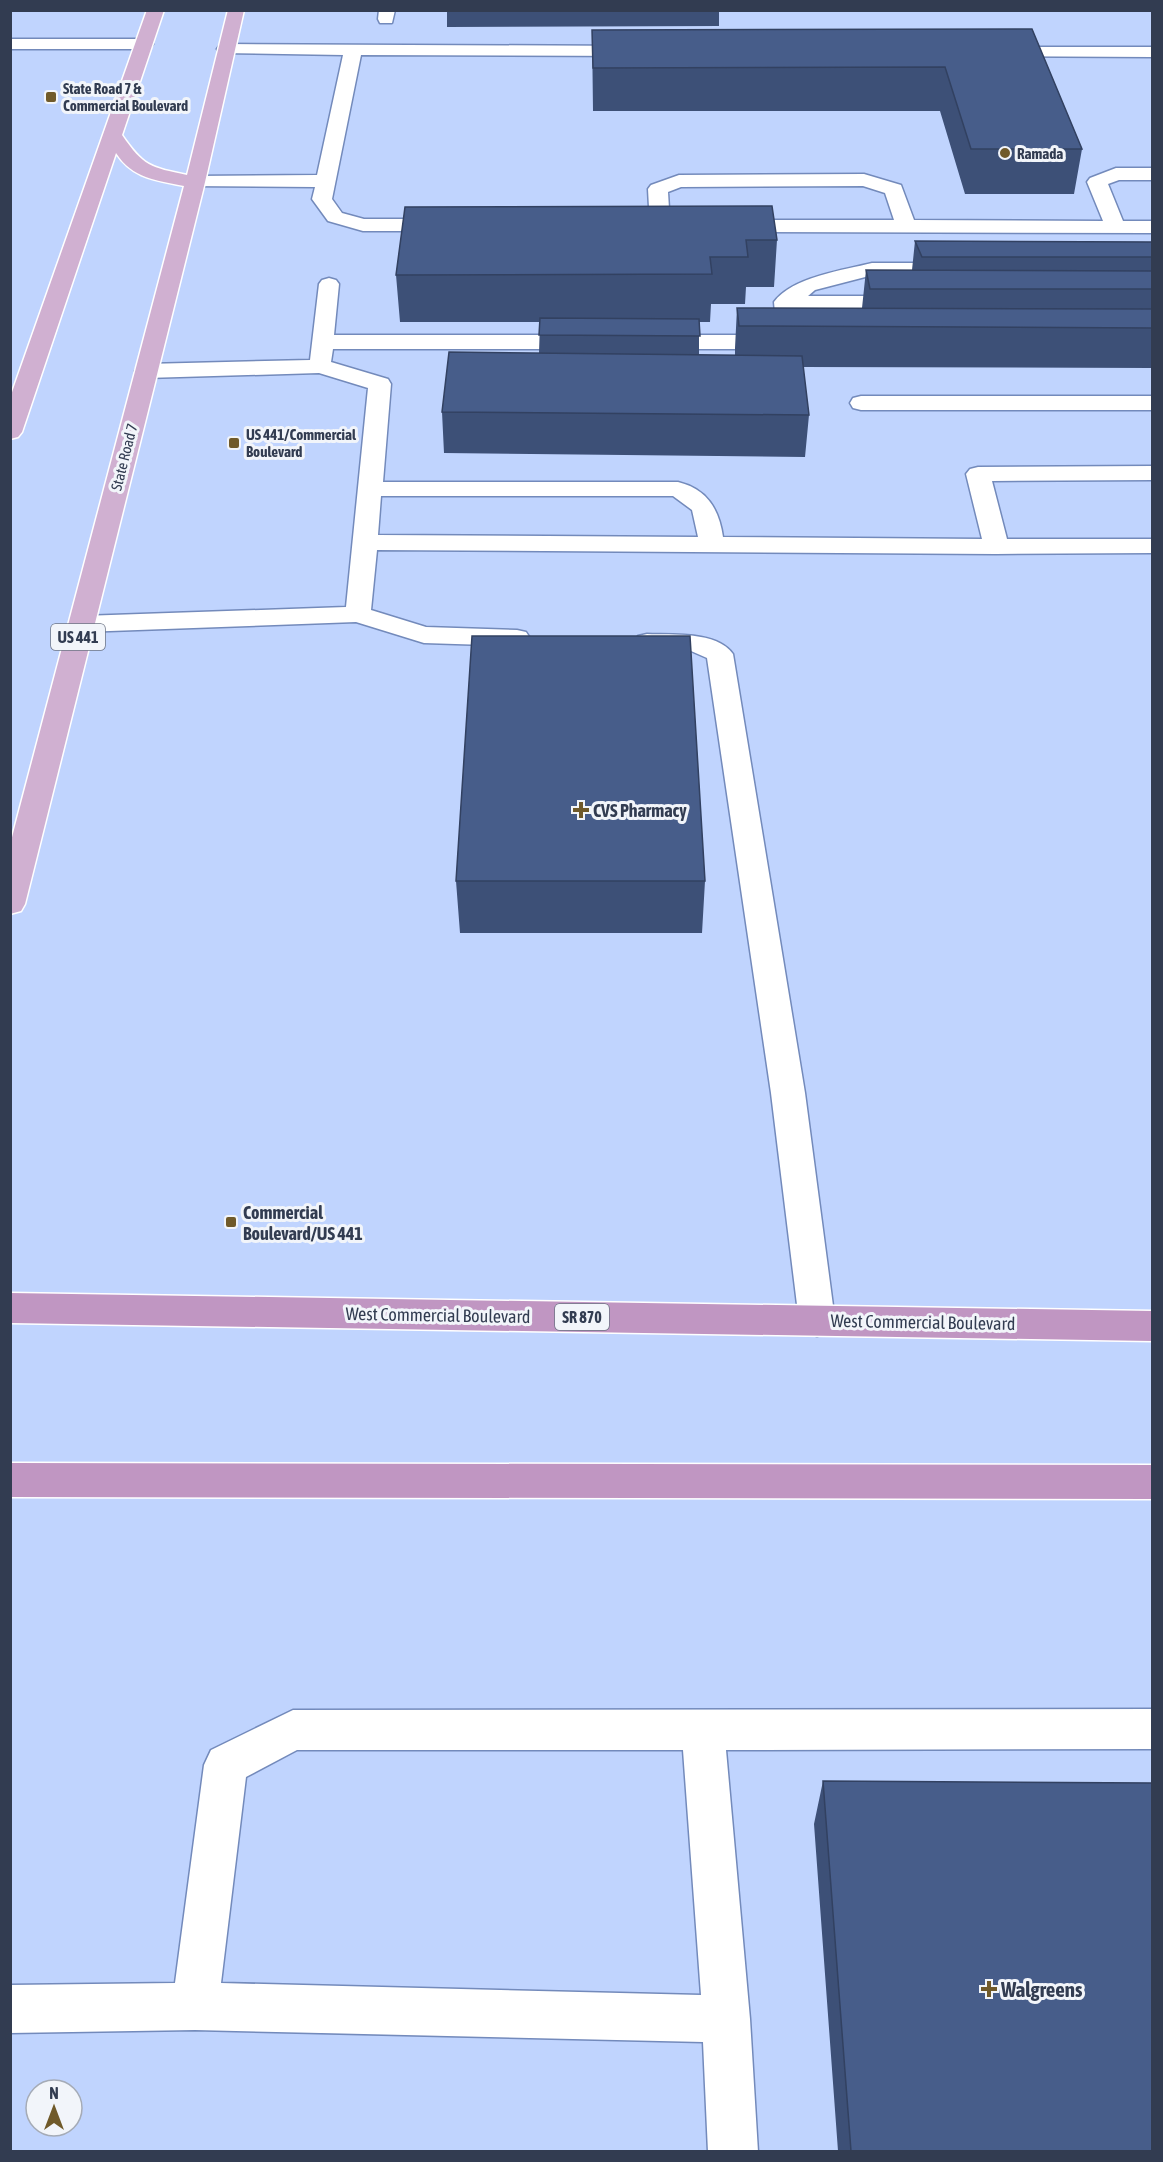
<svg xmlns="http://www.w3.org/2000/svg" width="1163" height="2162" viewBox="0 0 1163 2162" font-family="'Asap Condensed',sans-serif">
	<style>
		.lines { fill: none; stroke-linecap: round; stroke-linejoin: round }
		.service-casing { stroke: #738abb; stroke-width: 3 }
		.primary-casing { stroke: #fff; stroke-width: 3 }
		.trunk-casing { stroke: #fff; stroke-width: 3 }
		.service { fill: #fff; fill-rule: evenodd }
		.primary { fill: #d0b0d1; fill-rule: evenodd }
		.trunk { fill: #c096c2; fill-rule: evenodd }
		.wall { fill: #3d5077 }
		.building { fill: #475d8a; stroke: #324161; stroke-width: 1.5 }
		.poi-dot { fill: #705a2a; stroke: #f2f5fa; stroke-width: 2 }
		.labels { text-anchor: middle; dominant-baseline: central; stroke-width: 6; stroke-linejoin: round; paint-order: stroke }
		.far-poi-label { font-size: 15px; font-weight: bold; fill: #323c51; stroke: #f2f5fa; text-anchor: start }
		.far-street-label { font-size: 15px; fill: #323c51; stroke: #f2f5fa }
		.shield { fill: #f2f5fa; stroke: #6c7484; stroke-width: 1.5 }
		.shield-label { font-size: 16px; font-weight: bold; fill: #323c51 }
		.poi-label { font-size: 18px; font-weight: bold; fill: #323c51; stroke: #f2f5fa; text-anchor: start }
		.street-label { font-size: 18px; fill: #323c51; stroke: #f2f5fa }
		.near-poi-label { font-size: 21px; font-weight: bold; fill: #323c51; stroke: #f2f5fa; text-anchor: start }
	</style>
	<rect width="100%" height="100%" fill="#c0d4fe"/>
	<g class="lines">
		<defs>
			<path id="service" d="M379,10H395L392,23H380L378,19Z
				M10,39H144L150,40L153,44L150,48L144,49H10Z
				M226,44L638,46L644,47L647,51L644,55L638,56L361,55L332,199L342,213L364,219H449L456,221L459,225L456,229L449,231H363L328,221L312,199L315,187L188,186L185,182L188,178L195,176L317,175L343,55L220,53L217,49L220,45Z
				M996,47H1152V57L990,56L987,52L990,48Z
				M1116,168H1152V180H1119L1108,184L1123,221H1152V233L731,232L724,230L721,226L724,222L731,220H894L885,193L863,186L681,187L668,192L670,226L667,230H653L650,226L648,189L651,185L679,175L864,174L901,185L914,220L1103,221L1087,182L1090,178Z
				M872,263H956L963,265L966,269L963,273L956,275H873L815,290L808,296H906L913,298L917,302L913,306L906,308H796L799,342L796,347L788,349H655L647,347L644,342L647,337L655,335H777L774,302C792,277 844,270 872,263Z
				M329,278L336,280L339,284L334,335H582L590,337L593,342L590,347L582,349H333L331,362L388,379L391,384L383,482H678C707,489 719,509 723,537L982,539L966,474L970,469L978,467L1152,466V480L992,481L1007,539H1152V553L996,554L377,550L371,610L426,627L517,630L526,632L530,638L526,644L517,646L424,643L356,622L82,632L73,630L69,624L73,618L82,616L346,607L368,388L319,373L146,378L138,376L135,371L138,366L146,364L310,360L319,284L322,280ZM381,496H673L692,510L698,537L378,535Z
				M861,396H1152V410H861L853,408L850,403L853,398Z
				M647,634C672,635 717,631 733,654L805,1093L835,1321L830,1332L817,1336L804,1332L799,1321L771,1093L707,658L691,651L638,648L634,642L638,636Z
				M1152,1709V1749L726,1750L750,2019L758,2152H708L703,2042L195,2030L10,2033V1985L175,1983L204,1765L211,1750L293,1710ZM297,1750H683L701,1995L221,1983L246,1777Z"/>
			<path id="primary" d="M147,10H164L122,135C144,167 150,167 187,175L228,10H244L205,182L25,904L21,911L10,914V845L184,186C156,180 133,179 116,153L22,432L18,437L10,439V398Z"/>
			<path id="trunk" d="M10,1293L1152,1311V1341L10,1323Z
				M10,1463L1152,1465V1499L10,1497Z"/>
		</defs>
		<use href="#service" class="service-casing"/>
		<use href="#primary" class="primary-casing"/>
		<use href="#trunk" class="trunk-casing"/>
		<use href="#service" class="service"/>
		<use href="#primary" class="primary"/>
		<use href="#trunk" class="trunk"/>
	</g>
	<path class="wall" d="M447,10H719V26L447,27Z
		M1032,29L1082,149L1074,194H965L940,111H593L592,30Z
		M405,207L777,240L774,287H746L745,304H711L710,322H699V355H735V348L737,308H862L866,270H912L915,241L1152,242V368L803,367L809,415L805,457L444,453L442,412L539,353L540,322H400L396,275Z
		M456,881H705L702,933H460Z
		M823,1781L1152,2151H838L814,1824Z"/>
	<path class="building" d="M1032,29L1082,149H971L945,67L593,68L592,30Z
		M772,206L777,240H746L748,257H710L712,274L396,275L405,207Z
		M915,241L1152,242V257H922Z
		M866,270L1152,271V289H870Z
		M737,308L1152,309V328L739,326Z
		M540,318L699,319L700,336L539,335Z
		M449,352L802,356L809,415L442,412Z
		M472,636H690L705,881H456Z
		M823,1781L1152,1783V2151H851Z"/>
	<g class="poi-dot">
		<rect x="45" y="91" width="12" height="12" rx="3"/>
		<circle cx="1005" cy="153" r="6"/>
		<rect x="228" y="437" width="12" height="12" rx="3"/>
		<path d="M578 801h6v6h6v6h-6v6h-6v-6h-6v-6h6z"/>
		<rect x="225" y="1216" width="12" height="12" rx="3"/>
		<path d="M986 1980h6v6h6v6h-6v6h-6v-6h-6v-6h6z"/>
	</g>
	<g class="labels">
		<g class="far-poi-label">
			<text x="63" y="88">State Road 7 &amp;<tspan x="63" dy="17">Commercial Boulevard</tspan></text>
			<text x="1017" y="153">Ramada</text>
			<text x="246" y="434">US 441/Commercial<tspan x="246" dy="17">Boulevard</tspan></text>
		</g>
		<g class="far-street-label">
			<text transform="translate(124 457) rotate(-76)">State Road 7</text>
		</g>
		<g class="shield">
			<rect x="51" y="624" width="54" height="26" rx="4.5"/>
			<rect x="555" y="1304" width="54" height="26" rx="4.5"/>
		</g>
		<g class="shield-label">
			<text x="78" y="637">US 441</text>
			<text x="582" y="1317">SR 870</text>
		</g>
		<g class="poi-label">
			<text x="593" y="810">CVS Pharmacy</text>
			<text x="243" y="1212">Commercial<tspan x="243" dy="21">Boulevard/US 441</tspan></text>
		</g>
		<g class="street-label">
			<text transform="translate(438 1315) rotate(1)">West Commercial Boulevard</text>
			<text transform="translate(923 1322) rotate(1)">West Commercial Boulevard</text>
		</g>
		<g class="near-poi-label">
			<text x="1001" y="1989">Walgreens</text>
		</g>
	</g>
	<rect width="1163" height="2162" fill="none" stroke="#323c51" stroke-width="24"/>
	<g transform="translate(54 2108)"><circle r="28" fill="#f2f5fa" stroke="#a5abb6" stroke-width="1.5"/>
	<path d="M0-4.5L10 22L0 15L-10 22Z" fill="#705a2a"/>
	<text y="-9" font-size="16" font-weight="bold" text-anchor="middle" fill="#323c51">N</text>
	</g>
</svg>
